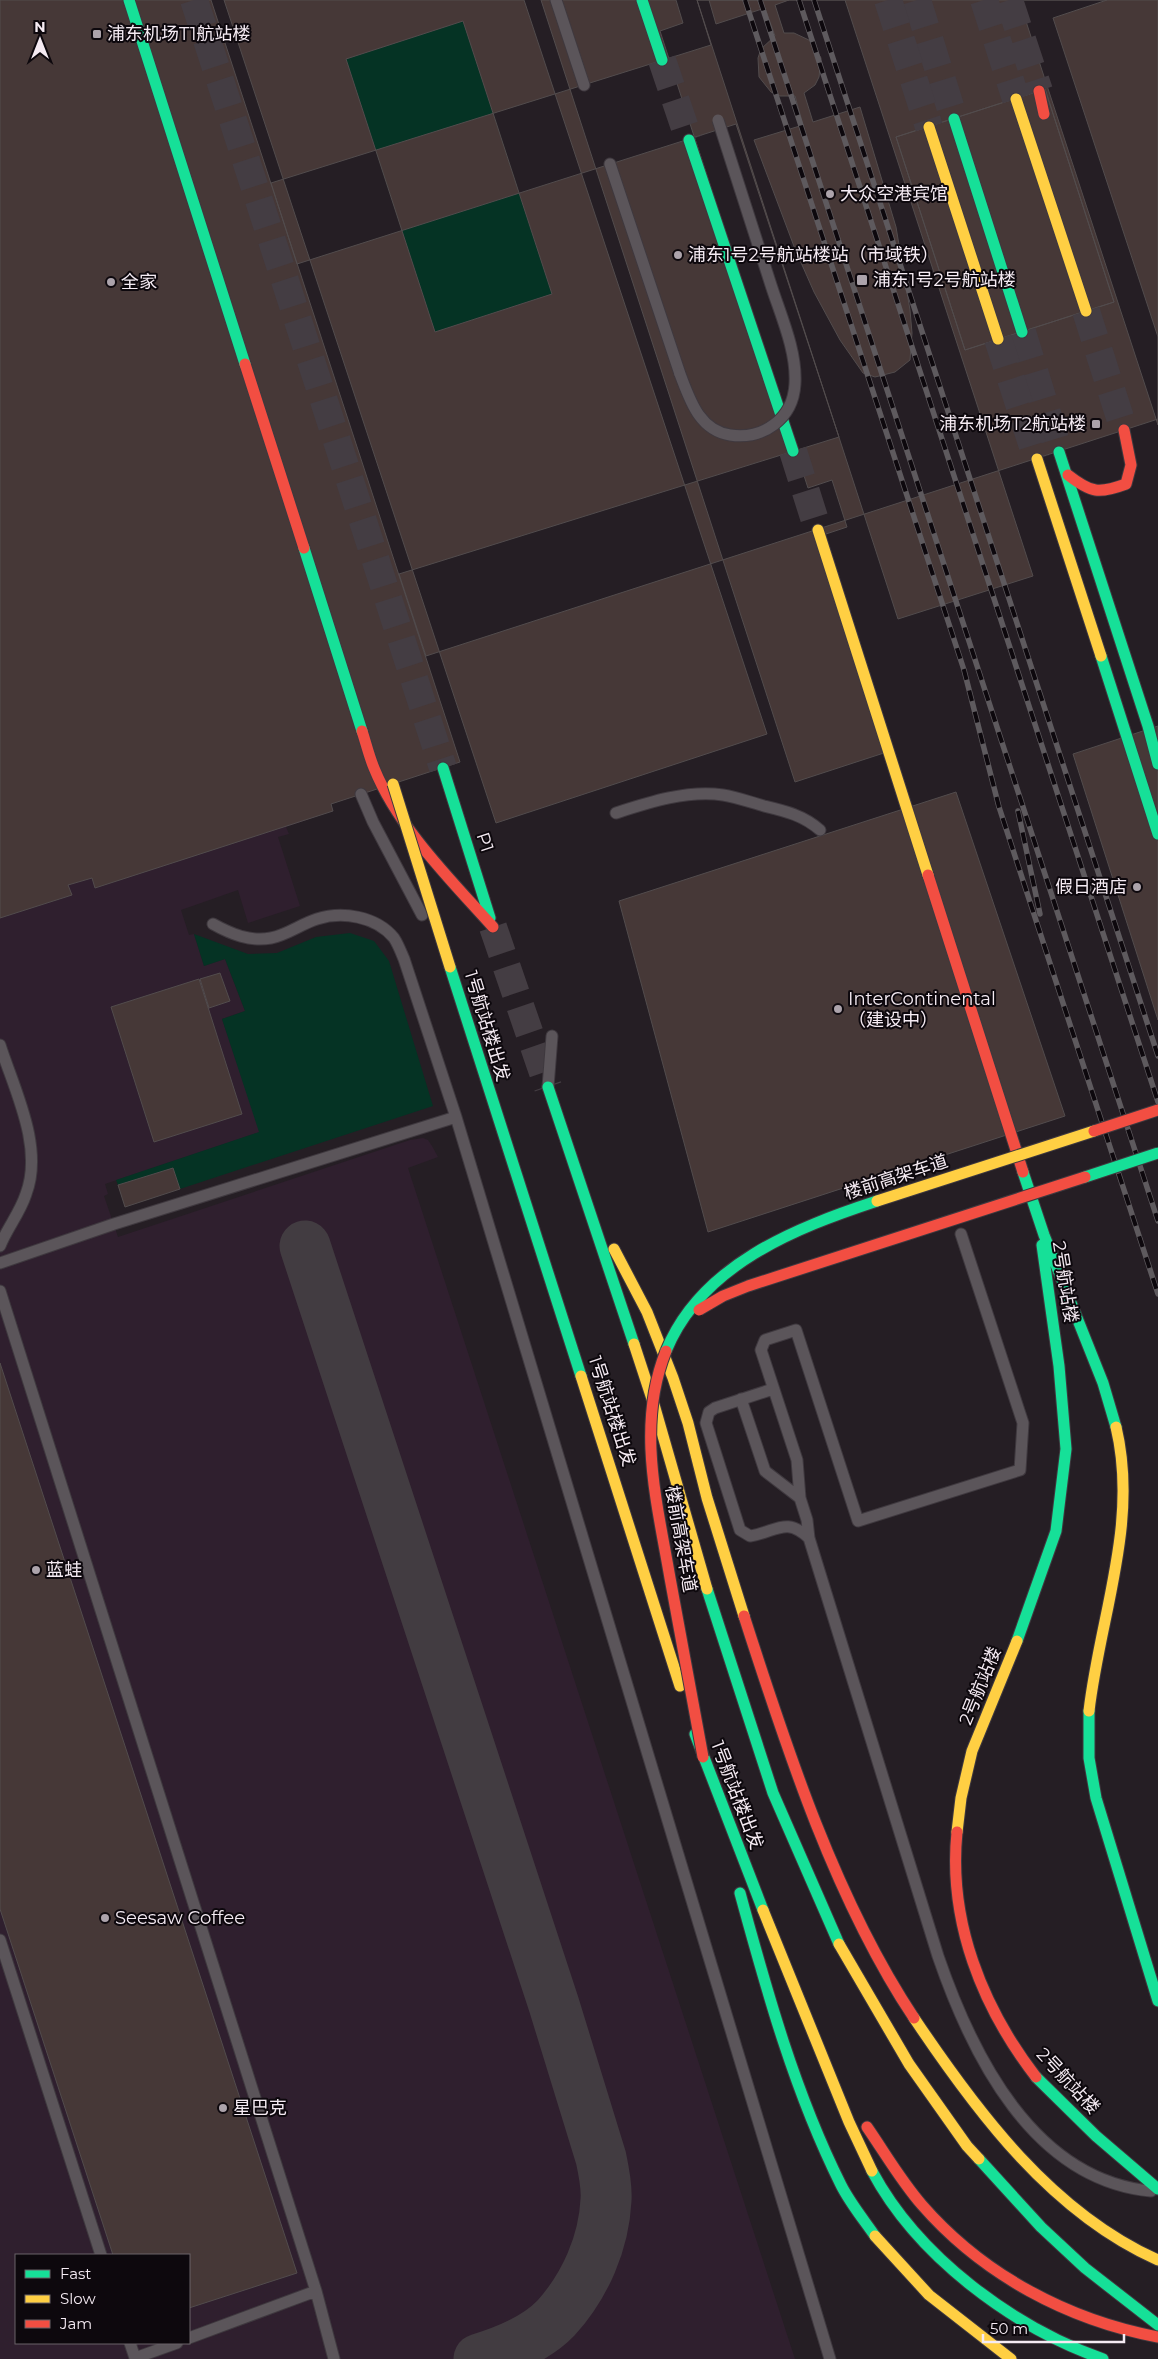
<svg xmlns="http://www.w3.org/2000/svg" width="1158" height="2359" viewBox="0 0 1158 2359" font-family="Montserrat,'Noto Sans SC',sans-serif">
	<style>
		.built { fill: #2f1f2e; fill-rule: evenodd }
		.green { fill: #053324 }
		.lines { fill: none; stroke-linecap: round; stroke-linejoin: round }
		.taxiway { stroke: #423c41; stroke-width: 51 }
		.building { fill: #463837; stroke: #524c4d; fill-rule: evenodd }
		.secondary-tunnel { stroke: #443d43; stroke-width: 28; stroke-dasharray: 28 14; stroke-linecap: butt }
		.primary-tunnel { stroke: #443d43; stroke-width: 28; stroke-dasharray: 28 14; stroke-linecap: butt }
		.highway-tunnel { stroke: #443d43; stroke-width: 28; stroke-dasharray: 28 14; stroke-linecap: butt }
		.lane-casing { stroke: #3f393f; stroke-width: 13 }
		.fast-casing { stroke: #3f393f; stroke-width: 13 }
		.slow-casing { stroke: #3f393f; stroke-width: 13 }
		.jam-casing { stroke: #3f393f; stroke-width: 13 }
		.lane { stroke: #5b555a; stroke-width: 11 }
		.fast { stroke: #16e098; stroke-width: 11 }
		.slow { stroke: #ffcf43; stroke-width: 11 }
		.jam { stroke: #f24e42; stroke-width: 11 }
		.rail-casing { stroke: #5e5a5e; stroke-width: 5.5 }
		.rail { stroke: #0d080d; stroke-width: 4; stroke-dasharray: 11; stroke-linecap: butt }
		.lane-bridge-casing { stroke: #3f393f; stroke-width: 13; stroke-linecap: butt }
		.fast-bridge-casing { stroke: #3f393f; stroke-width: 13; stroke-linecap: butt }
		.slow-bridge-casing { stroke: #3f393f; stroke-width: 13; stroke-linecap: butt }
		.jam-bridge-casing { stroke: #3f393f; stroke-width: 13; stroke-linecap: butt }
		.lane-bridge { stroke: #5b555a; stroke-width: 11 }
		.fast-bridge { stroke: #16e098; stroke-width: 11 }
		.slow-bridge { stroke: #ffcf43; stroke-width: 11 }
		.jam-bridge { stroke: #f24e42; stroke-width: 11 }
		.poi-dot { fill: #aca3ab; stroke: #0d080d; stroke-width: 2 }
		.labels { text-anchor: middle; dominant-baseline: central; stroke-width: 4; stroke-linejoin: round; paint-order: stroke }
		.poi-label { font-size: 18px; fill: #f5ebf3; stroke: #0d080d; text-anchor: start }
		.street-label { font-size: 18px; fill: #f5ebf3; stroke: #0d080d }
	</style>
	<rect width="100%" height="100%" fill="#251e24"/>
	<path class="built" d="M0,0H211L460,762L331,804L333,811L286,827L289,834L278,837L300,906L248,923L238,890L181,910L189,935L194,934L204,966L225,959L245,1011L222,1019L260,1132L105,1184L108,1194L104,1196L118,1237L410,1140L423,1138L428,1140L432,1146L438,1157L408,1168L795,2359H0ZM16,2255H189V2343H16Z"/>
	<path class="green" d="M463,21L552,294L435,332L346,59Z
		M350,933L374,941L389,961L433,1106L180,1189L173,1168L118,1185L116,1180L259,1132L222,1019L245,1011L225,959L204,966L194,934L248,954L277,953L316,937Z"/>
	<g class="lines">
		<path class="taxiway" d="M305,1246L554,2005L601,2158C604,2172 607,2187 606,2200C604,2243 585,2286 556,2318C537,2338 505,2351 479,2359"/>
	</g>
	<path class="building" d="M0,0H211L460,762L331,804L333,811L95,888L92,878L68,885L72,895L0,918Z
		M224,0H524L767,734L496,823ZM463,21L552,294L435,332L346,59Z
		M541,0H676L683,23L660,31L808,488L832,480L847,527L823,535L893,750L795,782Z
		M697,0H1107L1053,18L1158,337V419L426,656L399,574L839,437L736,124L297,264L271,183L711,45ZM1045,89L1114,302L965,350L896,137Z
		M697,0H845L1033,576L898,619Z
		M709,0H789L775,5L784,33H794L811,41L821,58L819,77L815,85L804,93L813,122L860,107L896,227L910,310L912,333L910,360L895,372L875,377L863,373L840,340L814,292L795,249L754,140L803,125L795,96H780L771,92L759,77L758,58L761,49L775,36L765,8L716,24Z
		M1019,0H1158V425Z
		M1045,89L1114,302L965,350L896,137Z
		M1158,726V1020L1073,754Z
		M956,792L1065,1116L708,1232L619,901Z
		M220,973L230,1001L209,1008L200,979Z
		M199,979L242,1114L154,1142L111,1007Z
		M173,1168L180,1189L125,1207L118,1185Z
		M0,1363L297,2273L189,2308V2255H113L0,1909Z"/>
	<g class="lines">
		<path class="secondary-tunnel" d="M917,0L954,119
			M984,0L1016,99
			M1009,0L1039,91
			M1086,311L1124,430
			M1022,332L1059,452"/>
		<path class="primary-tunnel" d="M194,0L443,768
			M493,927L548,1087"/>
		<path class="highway-tunnel" d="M888,0L929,127
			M662,60L689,140
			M998,339L1037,459
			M793,451L818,530"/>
		<defs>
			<path id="lane" d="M556,0L584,85
				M610,164L680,374
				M361,794L373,822L422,915
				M616,813C650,802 687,790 723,795C736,797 750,802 764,806C785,811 803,815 820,830
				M213,924C231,934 250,942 271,938C287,935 301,924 317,919C342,911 376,916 394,938C398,944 401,952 404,959L456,1117L830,2359
				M0,1045C14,1089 44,1147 26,1194C20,1213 7,1228 0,1246
				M548,1087L552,1036
				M961,1234L1023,1423L1020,1470L858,1521L796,1330L765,1340L761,1350L797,1460L800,1498L807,1520L809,1538L938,1956C972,2055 1033,2180 1151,2191
				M0,1263L114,1224L456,1117
				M0,1291L316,2291L334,2359
				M773,1389L715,1408L709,1412L706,1423L740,1530L750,1536C776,1532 786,1516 809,1538
				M741,1399L765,1471L800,1498
				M0,1940L101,2255
				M189,2338L316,2291
				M130,2343L135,2358L177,2343"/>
			<path id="fast" d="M129,0L245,364
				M642,0L662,60
				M954,119L1022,332
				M689,140L793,451
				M1059,452L1148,726L1158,764
				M304,548L362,731
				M1101,656L1158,834
				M443,768L490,918
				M450,967L581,1376
				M548,1087L634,1344
				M1023,1172L1044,1235L1103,1383L1116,1427
				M707,1589L773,1793L839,1944
				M1017,1641L1056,1531L1066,1449L1059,1366L1042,1245
				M1089,1711V1758L1096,1798L1158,2001
				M695,1734L763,1910
				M740,1893C767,1992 795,2093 841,2185C850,2203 864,2220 875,2236
				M1036,2077L1096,2136L1158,2189
				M979,2159L1041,2227L1085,2268L1158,2325
				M872,2171C918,2257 1013,2327 1103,2359"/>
			<path id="slow" d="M1016,99L1086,311
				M929,127L998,339
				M1037,459L1101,656
				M818,530L928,875
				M614,1249L647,1312L673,1378L688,1423L707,1498L744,1616
				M634,1344L655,1408L707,1589
				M581,1376L680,1686
				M1089,1711C1100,1616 1139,1523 1116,1427
				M957,1832L961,1798L972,1751L1017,1641
				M763,1910L849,2122L872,2171
				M839,1944L909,2064L967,2146L979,2159
				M914,2018C977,2112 1052,2213 1158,2260
				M875,2236L929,2295L1011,2359"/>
			<path id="jam" d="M1039,91L1044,114
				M245,364L304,548
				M1068,475C1091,493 1099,494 1126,484L1131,465L1124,430
				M362,731C366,743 369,756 374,768C399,829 450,879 493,927
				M928,875L1023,1172
				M744,1616C787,1750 836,1901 914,2018
				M957,1832C948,1921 982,2007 1036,2077
				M867,2127C885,2153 901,2181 922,2205C983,2275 1068,2320 1158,2337"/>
		</defs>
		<use href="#lane" class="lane-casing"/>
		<use href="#fast" class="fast-casing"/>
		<use href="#slow" class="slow-casing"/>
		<use href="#jam" class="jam-casing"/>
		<use href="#lane" class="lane"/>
		<use href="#fast" class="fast"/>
		<use href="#slow" class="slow"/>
		<use href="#jam" class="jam"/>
		<defs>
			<path id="rail" d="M745,0L964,670L999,807L1158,1294
				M760,0L1158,1221
				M799,0L1158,1102
				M814,0L1158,1056
				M1018,811L1040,914"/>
		</defs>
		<use href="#rail" class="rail-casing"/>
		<use href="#rail" class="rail"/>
		<defs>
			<path id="lane-bridge" d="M680,374C690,400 699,430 730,435C763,440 793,419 795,384C797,350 780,314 770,282C753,228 735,174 718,120"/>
			<path id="fast-bridge" d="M1085,1177L1158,1153
				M666,1351C701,1265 795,1228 877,1201"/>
			<path id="slow-bridge" d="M393,784L450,967
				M877,1201L1094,1131"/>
			<path id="jam-bridge" d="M1094,1131L1158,1110
				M699,1310L723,1296L748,1286L1085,1177
				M666,1351C636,1426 657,1502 670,1578C681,1638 692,1697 703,1757"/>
		</defs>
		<use href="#lane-bridge" class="lane-bridge-casing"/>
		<use href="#fast-bridge" class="fast-bridge-casing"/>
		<use href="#slow-bridge" class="slow-bridge-casing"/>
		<use href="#jam-bridge" class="jam-bridge-casing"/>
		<use href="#lane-bridge" class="lane-bridge"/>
		<use href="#fast-bridge" class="fast-bridge"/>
		<use href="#slow-bridge" class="slow-bridge"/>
		<use href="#jam-bridge" class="jam-bridge"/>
	</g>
	<g class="poi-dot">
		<rect x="92" y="29" width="10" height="10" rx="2.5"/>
		<circle cx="830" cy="194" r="5"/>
		<circle cx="678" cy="255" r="5"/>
		<rect x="856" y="274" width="12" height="12" rx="2.5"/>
		<circle cx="111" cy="282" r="5"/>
		<rect x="1091" y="419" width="10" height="10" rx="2.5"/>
		<circle cx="1137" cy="887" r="5"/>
		<circle cx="838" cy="1009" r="5"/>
		<circle cx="36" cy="1570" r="5"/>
		<circle cx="105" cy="1918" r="5"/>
		<circle cx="223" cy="2108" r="5"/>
	</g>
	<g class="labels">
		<g class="poi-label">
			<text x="107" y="34">浦东机场T1航站楼</text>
			<text x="840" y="194">大众空港宾馆</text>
			<text x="688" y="255">浦东1号2号航站楼站（市域铁）</text>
			<text x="873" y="280">浦东1号2号航站楼</text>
			<text x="121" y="282">全家</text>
			<text x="1086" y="424" text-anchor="end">浦东机场T2航站楼</text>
			<text x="1127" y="887" text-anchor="end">假日酒店</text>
			<text x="848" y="999">InterContinental<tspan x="848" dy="21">（建设中）</tspan></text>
			<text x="46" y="1570">蓝蛙</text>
			<text x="115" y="1918">Seesaw Coffee</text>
			<text x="233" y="2108">星巴克</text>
		</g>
		<g class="street-label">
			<text transform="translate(485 842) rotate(72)">P1</text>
			<text transform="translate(487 1026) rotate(73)">1号航站楼出发</text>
			<text transform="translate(896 1177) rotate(-18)">楼前高架车道</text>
			<text transform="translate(1065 1282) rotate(81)">2号航站楼</text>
			<text transform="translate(612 1411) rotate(72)">1号航站楼出发</text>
			<text transform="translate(681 1539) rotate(80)">楼前高架车道</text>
			<text transform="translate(980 1686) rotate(-68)">2号航站楼</text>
			<text transform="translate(737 1795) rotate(69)">1号航站楼出发</text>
			<text transform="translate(1068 2081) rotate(47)">2号航站楼</text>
		</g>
	</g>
	<rect x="15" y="2254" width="175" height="90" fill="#0d080d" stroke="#6a6369"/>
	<rect x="25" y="2270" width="25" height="8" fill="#16e098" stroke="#6a6369"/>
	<text x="60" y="2279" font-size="15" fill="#f5ebf3">Fast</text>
	<rect x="25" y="2295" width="25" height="8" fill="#ffcf43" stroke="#6a6369"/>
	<text x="60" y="2304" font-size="15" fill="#f5ebf3">Slow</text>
	<rect x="25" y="2320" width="25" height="8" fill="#f24e42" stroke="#6a6369"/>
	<text x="60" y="2329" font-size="15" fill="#f5ebf3">Jam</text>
	<g transform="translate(40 40)" stroke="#0d080d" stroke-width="4" paint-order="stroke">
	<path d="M0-4L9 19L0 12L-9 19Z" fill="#f5ebf3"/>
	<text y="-8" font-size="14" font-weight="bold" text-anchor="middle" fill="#f5ebf3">N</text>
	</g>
	<path d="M983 2334v8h141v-8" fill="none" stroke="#f5ebf3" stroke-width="2.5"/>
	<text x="990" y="2334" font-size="15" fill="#f5ebf3" stroke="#0d080d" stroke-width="4" paint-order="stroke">50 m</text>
</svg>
